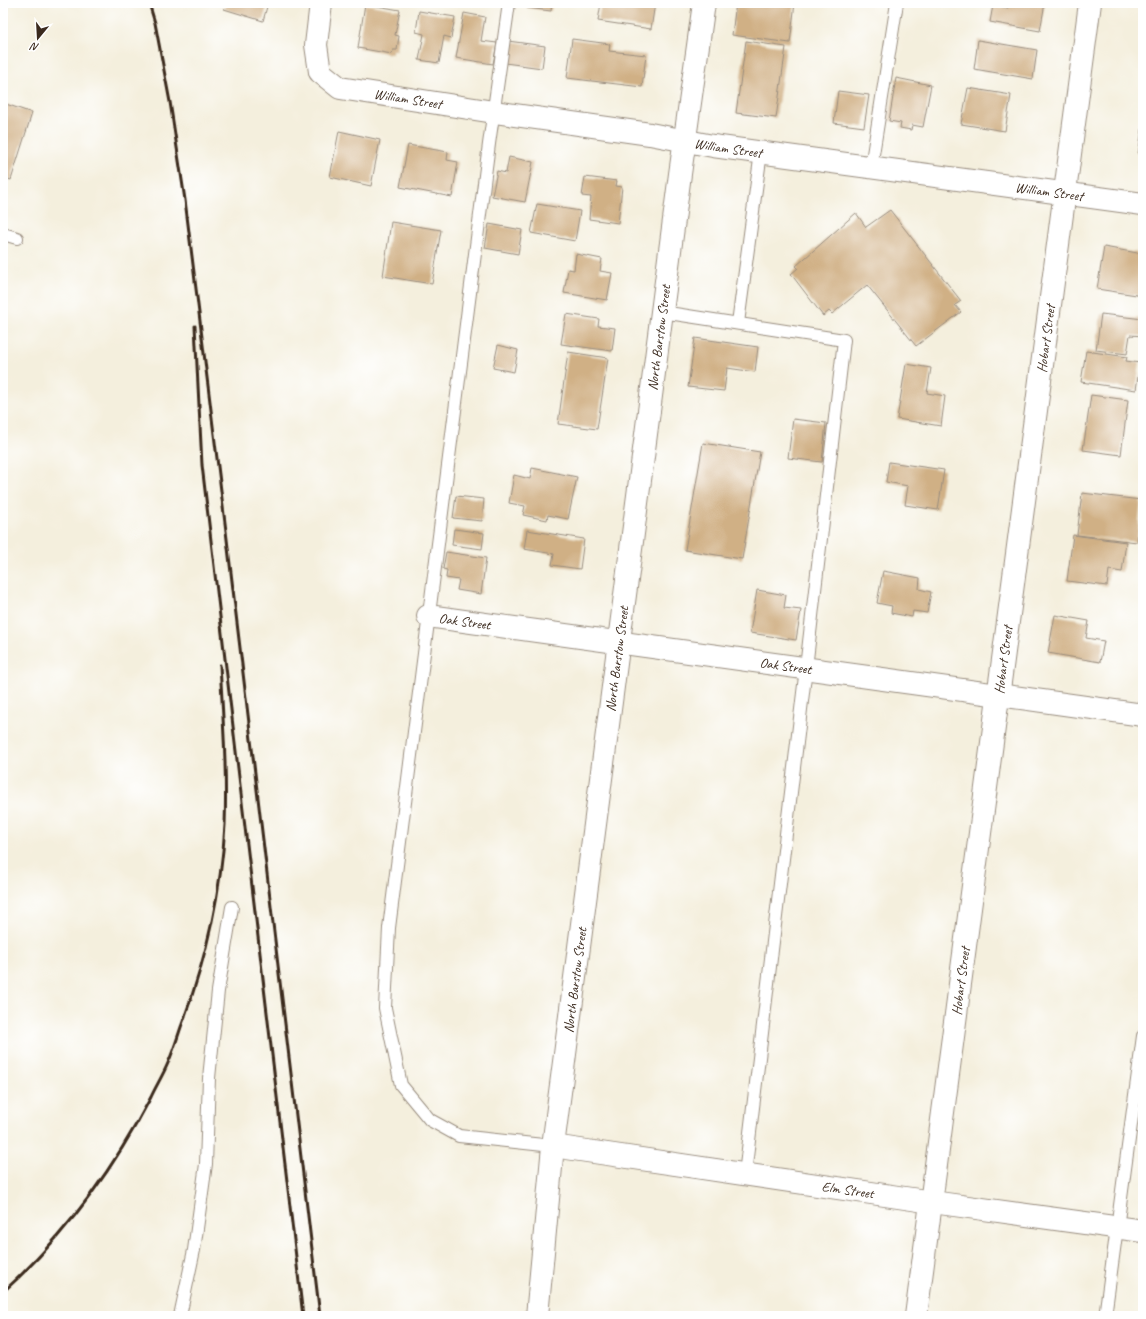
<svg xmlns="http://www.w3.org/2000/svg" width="1146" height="1319" viewBox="0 0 1146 1319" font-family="Caveat,sans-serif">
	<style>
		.building { fill: #d0b085 }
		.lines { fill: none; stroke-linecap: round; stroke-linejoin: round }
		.service-casing { stroke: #988c7e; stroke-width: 14 }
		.minor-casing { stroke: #988c7e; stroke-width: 24 }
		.service { stroke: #fff; stroke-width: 12 }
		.minor { stroke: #fff; stroke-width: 22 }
		.rail { stroke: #3b2a1e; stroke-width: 3 }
		.labels { text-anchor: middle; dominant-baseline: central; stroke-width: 4; stroke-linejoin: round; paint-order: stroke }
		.street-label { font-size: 14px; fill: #3b2a1e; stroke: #fff }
	</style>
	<rect width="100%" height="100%" fill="#fff"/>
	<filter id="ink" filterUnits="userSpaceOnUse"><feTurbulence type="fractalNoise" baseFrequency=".025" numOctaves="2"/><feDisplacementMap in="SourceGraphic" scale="8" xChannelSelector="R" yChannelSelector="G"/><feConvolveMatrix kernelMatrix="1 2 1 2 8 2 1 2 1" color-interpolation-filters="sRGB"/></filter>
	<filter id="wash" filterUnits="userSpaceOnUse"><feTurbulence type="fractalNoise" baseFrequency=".012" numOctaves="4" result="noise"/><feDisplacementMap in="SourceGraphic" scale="16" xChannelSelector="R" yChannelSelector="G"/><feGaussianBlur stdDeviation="0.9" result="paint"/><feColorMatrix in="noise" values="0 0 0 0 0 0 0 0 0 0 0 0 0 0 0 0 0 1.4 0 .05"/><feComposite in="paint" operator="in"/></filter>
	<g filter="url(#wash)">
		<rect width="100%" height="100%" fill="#f4efdd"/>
		<g id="blocks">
			<path class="building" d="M226,3H268L263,21L224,9Z
				M528,3H552L551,11L527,8Z
				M601,3H655L651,29L598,21Z
				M736,3H795L790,43L732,35Z
				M1009,3H1045L1040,31L990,22L993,5L1008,8Z
				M365,4L400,10L395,35L399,36L397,50H393L392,54L358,48Z
				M419,11L455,17L451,38L444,36L439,63L419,60L424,34L416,32Z
				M464,13L485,17L481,41L497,43L493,64L456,58Z
				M572,39L610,44L609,51L646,55L642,87L567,78Z
				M978,40L1037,50L1033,79L974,69Z
				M508,41L545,46L542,68L505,63Z
				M746,41L786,47L776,118L736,113Z
				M896,78L931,85L923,127L912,125L911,130L900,128L901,123L889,121Z
				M968,88L1011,95L1005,131L961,124Z
				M838,91L869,95L864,127L834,123Z
				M3,103L32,113L11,180L3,177Z
				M1142,129H1143V155L1138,154Z
				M339,131L380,140L371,186L330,177Z
				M408,145L448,152L447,160L458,162L452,197L400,187Z
				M509,157L533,162L525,202L492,196L497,171L506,173Z
				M585,177L617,181L616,186L622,187L618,223L589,219L591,197L582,196Z
				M537,204L580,211L575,241L531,233Z
				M890,210L961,301L955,305L961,312L916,346L867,285L832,314L829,311L823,316L791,274L798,268L796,266L856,213L866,227Z
				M391,222L441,230L432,284L383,276Z
				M489,224L522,230L518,254L485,248Z
				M1104,247L1143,254V296L1097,289Z
				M576,254L602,259L600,271L612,273L607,300L564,293L568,269L574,270Z
				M566,314L599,319L598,326L615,328L612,351L561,344Z
				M1101,314L1143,319V336L1130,335L1127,354L1096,350Z
				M695,338L758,347L755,372L727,368L724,391L688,387Z
				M498,345L518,350L514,372L493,368Z
				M1086,351L1127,357L1126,361L1140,363L1136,390L1081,382Z
				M568,352L608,358L597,429L558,424Z
				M906,364L931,368L927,393L945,396L941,426L897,419Z
				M1091,395L1128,400L1121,455L1083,450Z
				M793,419L826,423L822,462L788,458Z
				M703,443L760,452L742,559L685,550Z
				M889,462L944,470L938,510L905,505L908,486L886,482Z
				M532,468L577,477L568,519L548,515L547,520L523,515L525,506L509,503L514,475L530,479Z
				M1082,493L1141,500L1137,542L1077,535Z
				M456,496L484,499L482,521L453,518Z
				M454,529L484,533L482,549L452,545Z
				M527,530L584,539L580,569L552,565L554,554L524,549Z
				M1073,535L1126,542L1122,572L1109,570L1107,586L1067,581Z
				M446,552L486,558L481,594L457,590L459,580L446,578L447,570L443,569Z
				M883,571L920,578L919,589L931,592L927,613L913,611L912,617L891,613L892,606L877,603Z
				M757,590L786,595L784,608L801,610L796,640L750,633Z
				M1055,615L1089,621L1086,638L1104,641L1100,662L1048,653Z"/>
		</g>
	</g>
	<g filter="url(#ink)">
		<use href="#blocks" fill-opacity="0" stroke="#988c7e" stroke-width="1"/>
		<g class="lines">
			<defs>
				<path id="service" d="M509,3L489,144L389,928L385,1008L401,1085L430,1120L459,1136L553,1146
					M871,167L897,3
					M3,234L17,238
					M662,312L844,340L806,668L745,1174
					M738,323L761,152
					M180,1316L194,1250L206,1164L209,1078L218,991L232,907
					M1105,1316L1143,1036"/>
				<g id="minor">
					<path id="s1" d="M321,3L316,45L320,72L340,88L494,112L650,134L713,146L1143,204"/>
					<path id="s2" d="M428,616L1143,715"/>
					<path id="s3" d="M553,1146L932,1202L1143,1231"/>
					<path id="s4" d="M537,1316L553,1146L680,174L704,3"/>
					<path id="s5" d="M916,1316L1090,3"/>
				</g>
			</defs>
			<use href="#service" class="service-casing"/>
			<use href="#minor" class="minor-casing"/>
			<use href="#service" class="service"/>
			<use href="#minor" class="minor"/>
			<path class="rail" d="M149,3L155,23L170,102L185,200L226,531L320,1316
				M195,326L202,465L303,1316
				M3,1292C64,1237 113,1170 151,1097C156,1086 163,1075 168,1063C173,1052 177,1039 181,1027C205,963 221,894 225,825C227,772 223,718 220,665"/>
		</g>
	</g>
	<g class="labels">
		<g class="street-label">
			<text stroke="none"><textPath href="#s1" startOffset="164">William Street</textPath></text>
			<text stroke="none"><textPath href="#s1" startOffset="488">William Street</textPath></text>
			<text stroke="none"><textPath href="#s1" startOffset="812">William Street</textPath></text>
			<text stroke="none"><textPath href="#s4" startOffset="986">North Barstow Street</textPath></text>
			<text stroke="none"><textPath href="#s5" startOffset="986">Hobart Street</textPath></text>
			<text stroke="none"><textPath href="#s2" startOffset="37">Oak Street</textPath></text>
			<text stroke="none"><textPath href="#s4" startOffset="662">North Barstow Street</textPath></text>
			<text stroke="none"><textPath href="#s5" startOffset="662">Hobart Street</textPath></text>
			<text stroke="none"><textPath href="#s2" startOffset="361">Oak Street</textPath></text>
			<text stroke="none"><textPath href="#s4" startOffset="338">North Barstow Street</textPath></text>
			<text stroke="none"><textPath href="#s5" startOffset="338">Hobart Street</textPath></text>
			<text stroke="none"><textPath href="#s3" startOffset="298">Elm Street</textPath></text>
		</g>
	</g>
	<rect width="1146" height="1319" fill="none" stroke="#fff" stroke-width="16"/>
	<g transform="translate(38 38) rotate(198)" stroke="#ffffff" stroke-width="3" paint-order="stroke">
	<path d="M0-3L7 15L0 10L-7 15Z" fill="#3b2a1e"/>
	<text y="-6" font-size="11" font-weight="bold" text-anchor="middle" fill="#3b2a1e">N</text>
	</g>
</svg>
